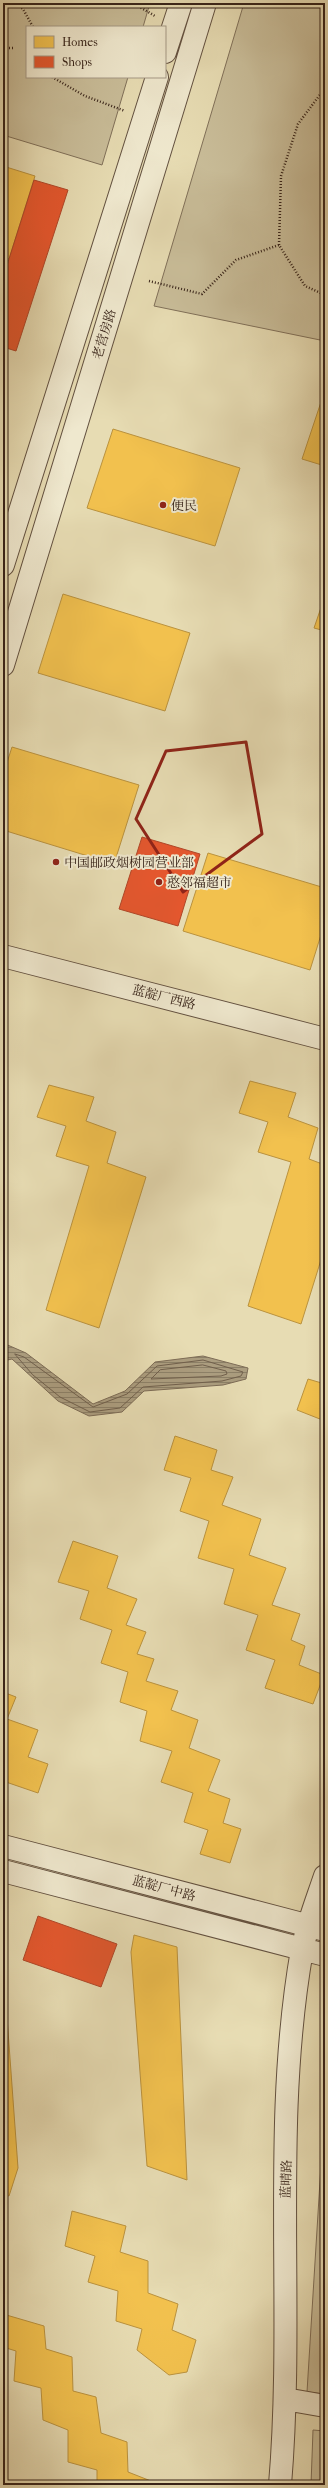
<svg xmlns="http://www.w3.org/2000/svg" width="328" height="2488" viewBox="0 0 328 2488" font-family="'IM FELL French Canon','Noto Serif SC',serif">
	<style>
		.park { fill: #c9bd99; stroke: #807059 }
		.water { fill: url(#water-rules); stroke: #7d6c56 }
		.homes { fill: #f2c14e; stroke: #ba923e }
		.shops { fill: #e4572e; stroke: #b04728 }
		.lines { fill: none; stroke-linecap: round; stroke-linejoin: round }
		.shore { stroke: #71604c; stroke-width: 1 }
		.minor-casing { stroke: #635140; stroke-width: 24 }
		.path { stroke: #372319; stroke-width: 2.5; stroke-dasharray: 1 2; stroke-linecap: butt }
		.minor { stroke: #efe8ce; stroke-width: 22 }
		.marked { fill: none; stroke: #8f2418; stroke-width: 3; stroke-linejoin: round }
		.poi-dot { fill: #8f2418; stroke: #efe8ce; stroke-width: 1.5 }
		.labels { text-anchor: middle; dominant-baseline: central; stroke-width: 4; stroke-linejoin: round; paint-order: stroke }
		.street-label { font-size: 13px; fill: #372319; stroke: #efe8ce }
		.poi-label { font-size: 13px; fill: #372319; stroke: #efe8ce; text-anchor: start }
	</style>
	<defs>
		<pattern id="water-rules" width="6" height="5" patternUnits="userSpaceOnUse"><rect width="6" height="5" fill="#ab9d7f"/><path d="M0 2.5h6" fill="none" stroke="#8c8067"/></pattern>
	</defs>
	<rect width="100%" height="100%" fill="#e7dcb3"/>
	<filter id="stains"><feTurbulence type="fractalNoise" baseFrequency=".005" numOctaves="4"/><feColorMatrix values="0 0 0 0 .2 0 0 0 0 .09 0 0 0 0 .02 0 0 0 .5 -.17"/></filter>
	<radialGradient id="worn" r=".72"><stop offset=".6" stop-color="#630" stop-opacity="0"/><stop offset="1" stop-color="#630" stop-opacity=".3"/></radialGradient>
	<path class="park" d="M3,3H150L143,27H27V77H128L102,165L3,135Z
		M244,3H325V341L154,306Z
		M325,2100V2394L307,2392Z
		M313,2430L325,2431V2485H311Z"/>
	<path class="water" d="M3,1343L26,1353L93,1404L125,1391L155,1362L203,1356L248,1368L246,1379L223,1385L144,1391L122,1412L89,1416L58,1401L12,1359L3,1361Z"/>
	<path class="homes" d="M3,166L35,176L9,259L3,257Z
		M325,390V466L302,459Z
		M113,429L240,468L215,546L87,508Z
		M63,594L190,633L165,711L38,673Z
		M325,596V631L314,628Z
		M12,747L139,785L114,864L3,830V775Z
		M208,853L325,888V922L310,970L183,931Z
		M250,1081L296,1093L288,1117L318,1128L309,1159L325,1165V1247L301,1324L248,1306L291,1162L258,1152L268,1122L239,1113Z
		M49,1085L94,1097L86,1121L116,1132L107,1163L146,1177L99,1328L46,1310L89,1166L56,1156L66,1126L37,1117Z
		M308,1379L325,1384V1421L297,1410Z
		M175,1436L217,1450L211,1470L233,1477L222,1505L261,1519L249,1555L286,1568L272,1605L300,1614L291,1640L305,1646L299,1665L324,1675L313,1704L265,1688L275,1660L246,1650L258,1615L224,1604L234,1569L198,1558L209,1521L180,1511L191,1478L164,1470Z
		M73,1541L118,1556L107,1588L137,1599L126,1625L146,1632L137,1654L154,1659L146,1681L178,1691L171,1710L198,1720L189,1748L220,1760L208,1791L230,1799L223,1823L241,1829L230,1863L200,1854L208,1830L184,1822L193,1793L161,1782L172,1751L140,1741L147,1711L120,1702L128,1672L101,1663L112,1630L80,1619L89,1591L58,1582Z
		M3,1692L16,1697L7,1719L38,1730L28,1757L48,1764L38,1793L3,1781L5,1757H3Z
		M134,1935L177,1947L187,2180L147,2166L131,1952Z
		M3,1962L18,2168L9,2196L3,2194Z
		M72,2211L126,2226L120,2252L148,2261V2293L178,2304L172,2330L196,2340L187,2372L169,2375L137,2350L142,2329L116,2321L118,2291L88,2282L95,2256L65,2246Z
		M3,2314L44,2326L46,2349L72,2357L73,2391L96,2397L101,2433L127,2442L128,2472L156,2483V2485H97V2470L68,2462V2430L43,2420L41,2388L14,2381L16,2351L3,2347Z"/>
	<path class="shops" d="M34,180L68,190L16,351L3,347V278Z
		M142,837L200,854L178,926L119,909Z
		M38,1916L117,1944L101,1987L23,1960Z"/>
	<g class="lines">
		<path class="shore" d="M15,1354L24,1357L93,1407L127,1394L157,1366L203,1360L243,1372L241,1376L222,1381L143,1387L120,1408L90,1412L60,1397L33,1375Z
			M203,1365L226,1371L227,1374L221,1376L151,1379L160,1370Z"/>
		<defs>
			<path id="minor" d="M165,52L181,3
				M3,565L157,77
				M3,665L205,3
				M3,956L325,1039
				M3,1846L325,1930
				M3,1871L325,1955
				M285,2399L325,2406
				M280,2485C295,2307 271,2126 302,1950C307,1925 317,1900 325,1876"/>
		</defs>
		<use href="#minor" class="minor-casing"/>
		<path class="path" d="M14,3L23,9L33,27
			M133,3L155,16
			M3,48H14
			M52,77L85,96L125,111
			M279,245L281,176L298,124L325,88
			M149,281L202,294L236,260L279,245L305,286L325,295"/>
		<use href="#minor" class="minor"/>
	</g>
	<path class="marked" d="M246,742L262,834L183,892L136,819L166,751Z"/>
	<g class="poi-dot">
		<circle cx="163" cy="505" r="4"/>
		<circle cx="56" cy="862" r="4"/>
		<circle cx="159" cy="882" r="4"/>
	</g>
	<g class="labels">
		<g class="street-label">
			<text transform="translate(104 334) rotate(-73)">老营房路</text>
			<text transform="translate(164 997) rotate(14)">蓝靛厂西路</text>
			<text transform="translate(164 1888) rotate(15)">蓝靛厂中路</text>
			<text transform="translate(286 2179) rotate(-88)">蓝晴路</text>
		</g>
		<g class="poi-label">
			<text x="171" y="505">便民</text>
			<text x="64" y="862">中国邮政烟树园营业部</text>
			<text x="167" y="882">憨邻福超市</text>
		</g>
	</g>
	<rect width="328" height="2488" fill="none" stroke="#e7dcb3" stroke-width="16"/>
	<rect x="4" y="4" width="320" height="2480" fill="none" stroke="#372319" stroke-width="2"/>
	<rect x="8" y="8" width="312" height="2472" fill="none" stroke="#372319"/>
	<rect x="26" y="26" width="140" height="52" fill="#efe8ce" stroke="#a59986"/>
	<rect x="34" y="36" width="20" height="12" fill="#f2c14e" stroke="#a59986"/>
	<text x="62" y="46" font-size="12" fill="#372319">Homes</text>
	<rect x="34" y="56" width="20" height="12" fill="#e4572e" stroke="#a59986"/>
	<text x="62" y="66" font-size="12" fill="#372319">Shops</text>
	<rect width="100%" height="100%" filter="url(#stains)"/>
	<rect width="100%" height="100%" fill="url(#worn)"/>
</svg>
